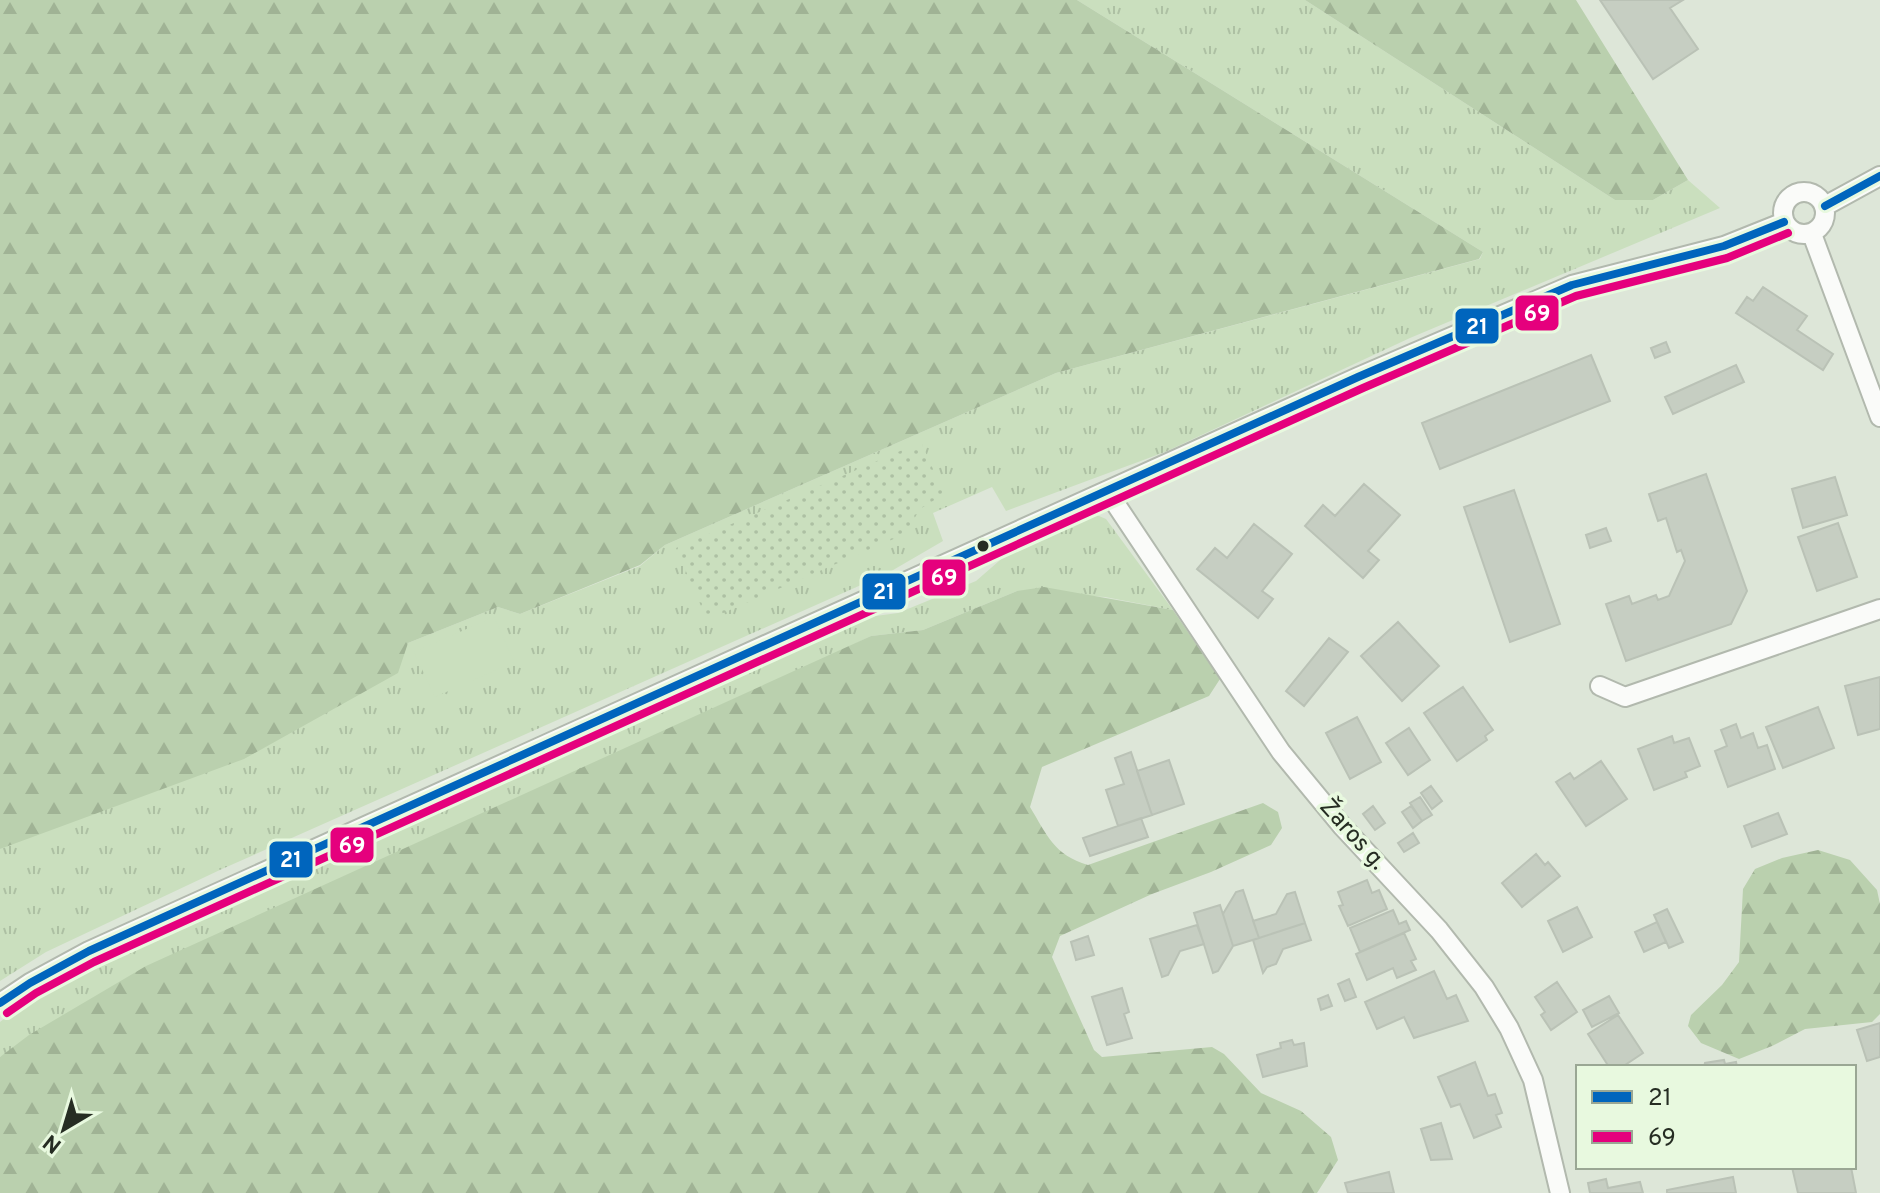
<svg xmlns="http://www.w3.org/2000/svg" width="1880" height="1193" viewBox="0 0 1880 1193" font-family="Overpass,sans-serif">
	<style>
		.grass { fill: url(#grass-tufts) }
		.forest { fill: url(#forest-firs) }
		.park { fill: url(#park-dots) }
		.garden { fill: #cadfbe }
		.building { fill: #c6cec2; stroke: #bac2b6; stroke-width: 2 }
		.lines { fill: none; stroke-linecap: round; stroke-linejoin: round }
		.street-casing { stroke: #b2b9ae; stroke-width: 22 }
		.street { stroke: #fafbf9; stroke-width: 18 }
		.bus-1-casing { stroke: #e8f9df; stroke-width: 14 }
		.bus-2-casing { stroke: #e8f9df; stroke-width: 14 }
		.bus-1 { stroke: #0065bd; stroke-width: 8 }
		.bus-2 { stroke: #e5007d; stroke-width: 8 }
		.bus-dot { fill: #262d23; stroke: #e8f9df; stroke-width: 3 }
		.labels { text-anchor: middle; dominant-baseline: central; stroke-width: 7; stroke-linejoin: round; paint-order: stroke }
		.street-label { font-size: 24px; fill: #262d23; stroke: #e8f9df }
		.line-badge { stroke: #e8f9df; stroke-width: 3 }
		.badge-label { font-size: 22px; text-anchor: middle; font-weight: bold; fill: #fff }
	</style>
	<defs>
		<pattern id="grass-tufts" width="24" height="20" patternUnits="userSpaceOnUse" patternTransform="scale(2)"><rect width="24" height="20" fill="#cadfbe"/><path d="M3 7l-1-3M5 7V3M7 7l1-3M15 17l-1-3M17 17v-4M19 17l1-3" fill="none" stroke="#adc0a3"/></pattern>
		<pattern id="forest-firs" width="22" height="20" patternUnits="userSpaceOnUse" patternTransform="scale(2)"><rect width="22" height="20" fill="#bad0ae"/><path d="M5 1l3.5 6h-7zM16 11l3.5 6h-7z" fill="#a0b395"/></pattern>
		<pattern id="park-dots" width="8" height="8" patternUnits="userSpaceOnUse" patternTransform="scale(2)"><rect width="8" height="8" fill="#cadfbe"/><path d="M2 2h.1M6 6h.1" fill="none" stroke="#adc0a3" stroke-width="1.8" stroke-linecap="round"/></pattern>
	</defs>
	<rect width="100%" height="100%" fill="#dde6d8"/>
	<path class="grass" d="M1077,0H1305L1615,200H1653L1688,180L1720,208L1410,338L1165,452L1006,511L992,487L933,513L943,541L888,573L222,869L46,952L0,981V849L408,643L498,607L520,614L640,566L665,545L1056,373L1480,259L1483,252Z
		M1081,513H1092L1106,519L1173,610L1105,597L1017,591L923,630L871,636L0,1057V1022L22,1005C296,870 573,743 853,619L898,613L976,581L1021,542Z"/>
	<path class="forest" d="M0,0H1077L1483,252L1479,259L1056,373L665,545L640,565L520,614L498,607L408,643L398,673L244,759L0,849Z
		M1305,0H1576L1688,180L1653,200H1615Z
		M1044,587L1173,610L1220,679L1209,696L1042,767L1030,807C1047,835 1054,855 1088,865L1263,803L1278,812L1282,828L1271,845L1211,872L1152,894L1060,936L1052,957L1094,1050L1102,1057L1212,1047L1224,1054L1261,1093L1301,1111L1331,1137L1338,1160L1317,1193H0V1057L29,1035L146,966L871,636L923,630L1017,591Z
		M1818,850L1850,860L1877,890L1880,904V1014L1872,1022L1805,1029L1772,1046L1739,1059L1701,1043L1688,1026L1691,1015L1722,985L1739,962L1743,889L1755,869L1782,858Z"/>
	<path class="park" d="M921,442L944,494L920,509L905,534L707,620L676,548Z"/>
	<path class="garden" d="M494,617L514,662L435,697L414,652Z"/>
	<path class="building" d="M1600,0H1683L1670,8L1698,49L1653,79Z
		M1763,287L1807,316L1797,330L1833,354L1823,370L1736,313L1747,297L1753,301Z
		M1666,342L1670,352L1655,358L1651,348Z
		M1591,355L1610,401L1440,469L1422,423Z
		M1736,365L1744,382L1673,414L1665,397Z
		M1706,474L1747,591L1731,624L1626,661L1606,604L1629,596L1632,604L1656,595L1658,600L1669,596L1685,561L1681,550L1677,552L1666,518L1658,521L1649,494Z
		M1835,477L1847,515L1803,528L1792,489Z
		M1364,484L1400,515L1368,551L1379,560L1363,578L1305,526L1323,505L1335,516Z
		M1514,490L1560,624L1510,642L1464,507Z
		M1838,523L1857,577L1817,591L1798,537Z
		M1254,524L1292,554L1262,591L1273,599L1258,618L1197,569L1215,548L1227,558Z
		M1606,528L1611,541L1590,548L1586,535Z
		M1398,622L1439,666L1402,701L1361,656Z
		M1329,638L1348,652L1304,706L1286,691Z
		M1880,677V729L1858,735L1845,686Z
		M1463,687L1493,730L1485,736L1487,740L1457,761L1424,713Z
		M1818,707L1834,748L1783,768L1766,727Z
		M1357,717L1381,762L1350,779L1326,733Z
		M1736,724L1741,738L1753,733L1758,748L1767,745L1775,769L1728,787L1715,751L1727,746L1721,730Z
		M1409,728L1430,760L1408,775L1386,743Z
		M1672,736L1674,743L1689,738L1700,766L1685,772L1687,777L1654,790L1638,749Z
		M1131,752L1152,815L1118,826L1106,790L1124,784L1115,758Z
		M1169,760L1184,804L1152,815L1137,771Z
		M1601,761L1627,799L1586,826L1556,782L1570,773L1574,779Z
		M1431,786L1442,801L1432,809L1421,793Z
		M1420,797L1432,815L1422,821L1410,803Z
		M1373,806L1385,823L1375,830L1363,814Z
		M1411,806L1422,821L1413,828L1402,812Z
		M1778,813L1787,834L1752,847L1744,826Z
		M1141,818L1148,837L1090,856L1083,838Z
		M1413,833L1419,843L1404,852L1398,843Z
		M1536,854L1545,865L1548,862L1560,876L1522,907L1502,883Z
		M1367,880L1372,893L1379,890L1387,909L1348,926L1339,906L1343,905L1338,892Z
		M1243,890L1259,938L1233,946L1223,914L1236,892Z
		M1295,892L1305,923L1259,938L1253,921L1276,914L1287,894Z
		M1220,905L1233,946L1218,971L1213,973L1194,913Z
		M1577,907L1592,937L1563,952L1548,921Z
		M1667,909L1683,942L1669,948L1654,915Z
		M1393,910L1399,924L1406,921L1410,930L1360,952L1350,928Z
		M1657,922L1666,942L1644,952L1635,932Z
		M1305,923L1311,940L1283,949L1276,964L1267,967L1263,973L1253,940Z
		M1197,925L1204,944L1180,951L1168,975L1162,977L1150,939Z
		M1404,933L1416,959L1411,961L1416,970L1397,978L1393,968L1367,980L1356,954Z
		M1088,936L1094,955L1076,960L1071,942Z
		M1434,971L1447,999L1456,995L1468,1021L1414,1038L1404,1017L1377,1029L1365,1002Z
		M1349,979L1356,997L1345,1001L1338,984Z
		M1557,982L1577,1012L1551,1030L1541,1015L1545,1012L1535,997Z
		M1122,988L1129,1012L1124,1014L1132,1038L1107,1045L1092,997Z
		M1328,995L1332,1006L1321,1010L1318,999Z
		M1609,996L1619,1013L1592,1027L1583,1010Z
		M1618,1015L1643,1053L1622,1067H1609L1588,1034Z
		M1880,1023V1057L1867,1061L1857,1030Z
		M1292,1040L1294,1045L1304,1043L1307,1066L1263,1077L1257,1055L1281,1048L1280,1043Z
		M1724,1060L1725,1064L1736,1062L1737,1067H1704L1705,1063Z
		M1475,1062L1488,1096L1495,1094L1502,1113L1496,1115L1501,1127L1474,1138L1460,1104L1451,1107L1438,1077Z
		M1441,1123L1452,1159L1431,1160L1421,1129Z
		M1792,1167H1851L1856,1193H1798Z
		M1389,1172L1394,1193H1348L1345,1183Z
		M1733,1177L1736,1193H1667V1190Z
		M1606,1179L1608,1188L1640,1182L1643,1193H1590L1588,1183Z"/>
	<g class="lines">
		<defs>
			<path id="street" d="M1783 213a21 21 0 1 1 42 0a21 21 0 1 1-42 0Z
				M1825,206L1880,176
				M1812,234L1880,417
				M1107,491L1281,752L1342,826L1439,930L1484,987L1509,1028L1533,1080L1560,1193
				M1600,686L1625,697L1880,609
				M0,1003L30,983L89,951L1358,377L1572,285L1724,246L1784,222"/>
		</defs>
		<use href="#street" class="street-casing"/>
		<use href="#street" class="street"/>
		<defs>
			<path id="bus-1" d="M1825,206L1880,176
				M0,1003L30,983L89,951L1358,377L1572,285L1724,246L1784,222"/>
			<path id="bus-2" d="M7,1013L36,993L94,962L1363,388L1576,296L1727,258L1788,233"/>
		</defs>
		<use href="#bus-1" class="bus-1-casing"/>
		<use href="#bus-2" class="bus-2-casing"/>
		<use href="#bus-1" class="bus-1"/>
		<use href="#bus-2" class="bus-2"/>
	</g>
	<circle class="bus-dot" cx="983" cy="546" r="7"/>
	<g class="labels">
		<g class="street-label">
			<text transform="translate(1352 835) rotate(48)">Žaros g.</text>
		</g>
	</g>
	<g class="line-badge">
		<rect x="1514" y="294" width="46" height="38" rx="8" fill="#e5007d"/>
		<rect x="1454" y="307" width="46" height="38" rx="8" fill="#0065bd"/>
		<rect x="921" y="558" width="46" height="39" rx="8" fill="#e5007d"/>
		<rect x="861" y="572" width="46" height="39" rx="8" fill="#0065bd"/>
		<rect x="329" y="826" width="46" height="38" rx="8" fill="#e5007d"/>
		<rect x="268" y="840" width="46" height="39" rx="8" fill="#0065bd"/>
	</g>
	<g class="badge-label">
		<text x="1537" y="321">69</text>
		<text x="1477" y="334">21</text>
		<text x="944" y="585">69</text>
		<text x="884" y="599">21</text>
		<text x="352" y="853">69</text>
		<text x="291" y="867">21</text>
	</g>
	<rect x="1576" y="1065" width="280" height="104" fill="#e8f9df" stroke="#9aa794" stroke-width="2"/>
	<rect x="1592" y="1091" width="40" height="12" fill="#0065bd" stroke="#9aa794" stroke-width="2"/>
	<text x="1648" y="1105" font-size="24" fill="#262d23">21</text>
	<rect x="1592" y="1131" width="40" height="12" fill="#e5007d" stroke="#9aa794" stroke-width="2"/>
	<text x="1648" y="1145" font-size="24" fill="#262d23">69</text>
	<g transform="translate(64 1129) rotate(218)" stroke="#e8f9df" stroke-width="6" paint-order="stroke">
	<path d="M0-6L14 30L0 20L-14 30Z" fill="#262d23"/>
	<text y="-12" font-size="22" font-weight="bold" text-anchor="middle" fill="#262d23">N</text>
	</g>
</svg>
